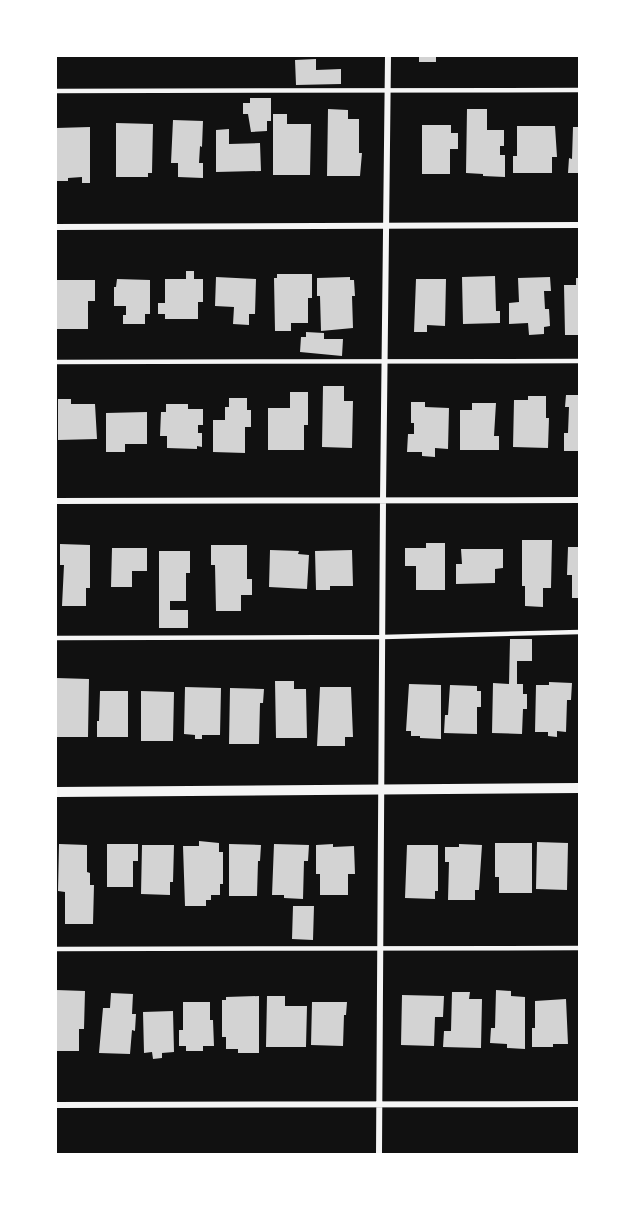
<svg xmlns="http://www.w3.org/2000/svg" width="635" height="1210" viewBox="0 0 635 1210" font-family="'Roboto Condensed',sans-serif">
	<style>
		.building { fill: #d3d3d3 }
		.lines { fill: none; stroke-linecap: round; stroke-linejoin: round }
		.service { stroke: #f5f5f5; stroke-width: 4.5 }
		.minor { stroke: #f5f5f5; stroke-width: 6 }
		.tertiary { stroke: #f5f5f5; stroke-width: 10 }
	</style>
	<rect width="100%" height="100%" fill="#111"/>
	<path class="building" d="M419,56H436V62H419Z
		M316,59V70L341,69V84L296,85L295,60Z
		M250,98H271V121H267V131L251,132L248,114H243V103H250Z
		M328,109L348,110V119H359V153H362L360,176H327Z
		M467,109H487V130H504V146H500V155H505V177L483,176V174L466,173Z
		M273,114H287V124H311L310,175H273Z
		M173,120L203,121L202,147L200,146L199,163H203V178L178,177V163H171Z
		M116,123L153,124L152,173H148V177H116Z
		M422,125H451V133H458V149H450V174H422Z
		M517,126H555L557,157H552V173H513V156H517Z
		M90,127V183H82V177L68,178V181H56V128Z
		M573,127H580V173H568L569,158L572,159Z
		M229,129V144L260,143L261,171L216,172V130Z
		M186,271H194V279H203V302H198V319H165V314H158V303H165V279H186Z
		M277,274H312V298H308V323H291V331H275L274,278H277Z
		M495,276L496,311H500V323L463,324L462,277Z
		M216,277L256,279L255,314H249V325L233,324L234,307L215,306Z
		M350,277V280H354L355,296H352L353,328L321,331L320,296H317V278Z
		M550,277L551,291H544L545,309H549L550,326L544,327V334L529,335L528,323L509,324V303L519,302L518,278Z
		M576,278H580V335H565L564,285H576Z
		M117,279L150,280V314H145V324H123V315H126V306H114V287H116Z
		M416,279H446L445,326L427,325V332H414Z
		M56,280H95V301H88V329H56Z
		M306,332L324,333V339H343L342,356L300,352L301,337H306Z
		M323,386H344V401H353L352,448L322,447Z
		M290,392H308V425H304V450H268V408H290Z
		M566,395H580V451H564V433H568L569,407H565Z
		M528,396H546V418H549L548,448L513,447L514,400H528Z
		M229,398H247V410H251V427H245V453L213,452V420H225V407H229Z
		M58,399H71V404H95L97,439L58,440Z
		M411,402H425V407L449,408L448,449L435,448V457L422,456V452H407L408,434H414V423H411Z
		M472,403H496L494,436H499V450H460V410H472Z
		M166,404H188V409H203V425H198V433H202V447L197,446V449L167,448V436H160L161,412H166Z
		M147,412V444H125V452H106V413Z
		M522,540H552L551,588H543V607L525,606V586H522Z
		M426,543H445V590H416V566H405V548H426Z
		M60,544L90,545V588H86V606H62L64,565H60Z
		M211,545H247V579H252V595H241V611H216L215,565H211Z
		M568,547H580V598H572V575H567Z
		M112,548H147V571H132V587H111Z
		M461,549H503V568L495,569V583L456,584V564H462Z
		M270,550L299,551L298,554L309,555L307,589L269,587Z
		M352,550L353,586H330V590H316L315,551Z
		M159,551H190V573H186V601H170V610H188V628H159Z
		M510,639H532V661H517V684H523V694H527V709H523L522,734L492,733L493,683L509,684Z
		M56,678L89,679L88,737H56Z
		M275,681H294V689H306L307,738H276Z
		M549,682L572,683L571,700H567L566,732L557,731V737L548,736V732H535L536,685H549Z
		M409,684L441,685V739L420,738V736H411V731H406Z
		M450,685L477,686V691H481V707H477V734L444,733L445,715H448Z
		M185,687L221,688L220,735H202V739H195V735L184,734Z
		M320,687H351L353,737H345V746H317Z
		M230,688L264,689L263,703H260L259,744H229Z
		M100,691H128V737H97V721H99Z
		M141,691L174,692L173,741H141Z
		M199,841L219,843V852H223V884H220V895H211V900H206V906H185L183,846H199Z
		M537,842L568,843L567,890L536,889Z
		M495,843H532V893H499V877H495Z
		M59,844L87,845V872L90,873V885H94L93,924H65V892L58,891Z
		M107,844H138V861H133V887H107Z
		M229,844L261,845L260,861H258L257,896H229Z
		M274,844L309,845L308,861H304L303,899L284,898V895H272Z
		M333,844V847L354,846L355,874H348V895H320V874H316V845Z
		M459,844L482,845L479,890H475V900H448L449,862H445V847H459Z
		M142,845H174L173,882H170V895L141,894Z
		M407,845H438V891H435V899L405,898Z
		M293,906H314L313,940L292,939Z
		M56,990L85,991L84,1029H79V1051H56Z
		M496,990L511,991V996L525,997V1049L507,1048V1044L490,1043L491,1028H495Z
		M452,992H470L469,999H482L481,1048L443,1047L444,1031H451Z
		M111,993L133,994L132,1014H136L135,1031L132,1030L130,1054L99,1053L103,1008H110Z
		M402,995L444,996L443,1017H435L434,1046L401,1045Z
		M259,996V1053H238V1049H226V1037H222V1000H226V997Z
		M267,996H285V1006H307L306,1047H266Z
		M566,999L568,1044H553V1047H532V1028H535V1001Z
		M183,1002H210V1020H213L214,1046H203V1051H186V1046H179V1030H183Z
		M312,1002H347L346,1015H344L343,1046L311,1045Z
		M173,1011L174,1052L162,1053V1058L153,1059L152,1052L144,1053L143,1012Z"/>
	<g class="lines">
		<path class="service" d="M56,91L580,90
			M56,362L580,361
			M56,638L383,637L580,632
			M56,949L580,948"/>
		<path class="minor" d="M56,227L580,225
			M56,501L580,500
			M56,1105L580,1104
			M379,1154L383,500L388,56"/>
		<path class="tertiary" d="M56,792L580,788"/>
	</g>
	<rect width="635" height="1210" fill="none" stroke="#ffffff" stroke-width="114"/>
</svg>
